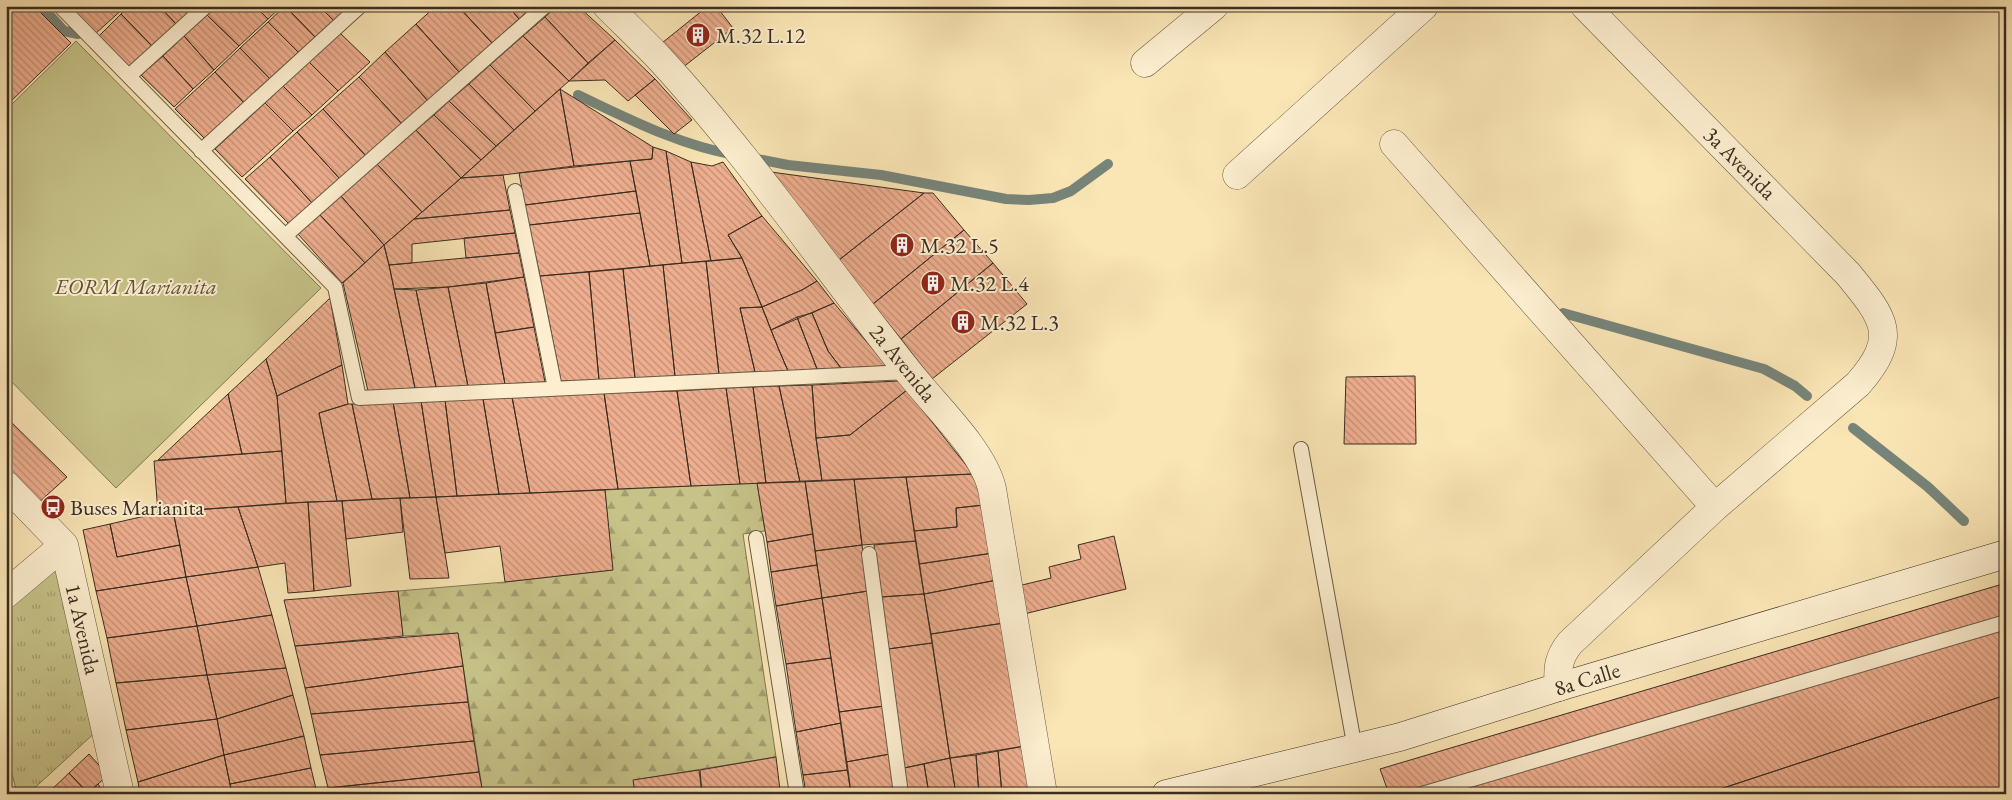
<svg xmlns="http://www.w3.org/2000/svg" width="2012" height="800" viewBox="0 0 2012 800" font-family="'EB Garamond',serif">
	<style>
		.grass { fill: url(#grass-tufts); stroke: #807854 }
		.forest { fill: url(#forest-firs); stroke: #807854 }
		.park { fill: #c6c288; stroke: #807854 }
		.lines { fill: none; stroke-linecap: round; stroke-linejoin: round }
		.stream { stroke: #778479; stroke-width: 10 }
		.building { fill: url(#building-back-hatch); stroke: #3a2d20 }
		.service-casing { stroke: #6a5b45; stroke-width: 16 }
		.minor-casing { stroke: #6a5b45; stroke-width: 29 }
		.secondary-casing { stroke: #3a2d20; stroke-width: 29 }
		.service { stroke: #fceecf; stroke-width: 14 }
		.minor { stroke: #fceecf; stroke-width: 28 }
		.secondary { stroke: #fceecf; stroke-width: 28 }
		.labels { text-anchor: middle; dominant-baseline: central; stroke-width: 4; stroke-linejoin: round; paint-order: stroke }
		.poi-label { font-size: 22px; fill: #3a2d20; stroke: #fceecf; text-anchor: start }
		.street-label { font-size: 22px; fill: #3a2d20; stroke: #fceecf }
		.park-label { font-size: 22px; font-style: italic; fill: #5d523a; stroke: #fceecf }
	</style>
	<defs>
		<pattern id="grass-tufts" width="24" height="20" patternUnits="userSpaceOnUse" patternTransform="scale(1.25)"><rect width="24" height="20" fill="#c6c288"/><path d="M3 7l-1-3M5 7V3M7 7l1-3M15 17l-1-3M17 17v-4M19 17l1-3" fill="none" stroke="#a29e6f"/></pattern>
		<pattern id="forest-firs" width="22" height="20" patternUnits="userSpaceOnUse" patternTransform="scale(1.25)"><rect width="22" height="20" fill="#c6c288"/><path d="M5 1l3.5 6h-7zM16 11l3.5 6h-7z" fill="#a29e6f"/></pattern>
		<pattern id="building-back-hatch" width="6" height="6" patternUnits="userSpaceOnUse" patternTransform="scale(1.25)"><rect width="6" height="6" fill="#eeae8f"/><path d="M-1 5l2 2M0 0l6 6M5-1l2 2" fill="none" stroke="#c28e74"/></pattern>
	</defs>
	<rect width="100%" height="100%" fill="#fae5b5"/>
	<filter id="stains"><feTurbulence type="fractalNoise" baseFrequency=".004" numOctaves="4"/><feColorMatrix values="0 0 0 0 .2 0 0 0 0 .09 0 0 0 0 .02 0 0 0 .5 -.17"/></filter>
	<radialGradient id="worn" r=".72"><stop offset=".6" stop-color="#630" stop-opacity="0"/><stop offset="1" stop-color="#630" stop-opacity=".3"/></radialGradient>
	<path class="grass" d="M61,555L100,728L28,794H17L6,749V601Z"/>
	<path class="forest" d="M757,483L765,531L743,534L776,757L634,780L635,794H483L458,633L403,636L398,591L505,582L612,570L605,490Z"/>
	<path class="park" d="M76,41L321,288L116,488L6,376V110Z"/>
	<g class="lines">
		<path class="stream" d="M41,6L64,31L78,34
			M578,95C629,119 679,145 735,155
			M752,158L788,165L881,175L1006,199L1029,200L1053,198L1071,191L1108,164
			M1563,313L1764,369L1795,386L1807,396
			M1853,428L1928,487L1964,521"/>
	</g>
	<path class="building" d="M6,6H34L71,43L6,106Z
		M67,6H126L95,34Z
		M129,6H159L179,27L155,49L121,14Z
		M159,6H202L179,27Z
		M217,6H255L268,19L239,46L207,15Z
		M255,6H282L268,19Z
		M285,6H319L336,23L318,40Z
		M285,6L318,40L301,55L268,22Z
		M319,6H352L336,23Z
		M436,6H458L492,43L459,72L416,24Z
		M458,6H508L519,19L492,43Z
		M508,6H533L519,19Z
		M557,6H578L615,40L588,63L545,17Z
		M708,6H716L733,28L682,68L662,43Z
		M121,14L155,49L131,70L98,37Z
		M207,15L239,46L214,70L184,36Z
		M545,17L588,63L569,81L523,36Z
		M268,22L301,55L272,81L240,48Z
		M416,24L459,72L428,101L385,52Z
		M340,33L370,62L338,91L309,62Z
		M184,36L214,70L193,89L163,56Z
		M523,36L569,81L535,111L490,65Z
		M615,40L655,79L628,101L605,80L569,81Z
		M240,48L272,81L246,105L215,72Z
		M385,52L428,101L402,124L359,77Z
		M163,56L193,89L174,107L141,75Z
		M309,62L338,91L312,115L283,86Z
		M490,65L535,111L514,130L469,84Z
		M215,72L246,105L207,141L175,109Z
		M359,77L402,124L366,156L323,109Z
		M655,79L692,120L674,134L635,95Z
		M469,84L514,130L496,146L449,101Z
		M283,86L312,115L293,131L265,103Z
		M560,89L574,166L503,175L461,178Z
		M560,89L653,147L652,159L574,166Z
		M449,101L496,146L481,160L434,115Z
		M265,103L293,131L242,177L215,149Z
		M323,109L366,156L340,179L297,132Z
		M434,115L481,160L461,178L416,130Z
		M416,130L461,178L422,212L377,164Z
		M297,132L340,179L313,204L270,157Z
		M653,147L666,151L682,263L650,266L630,161L652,159Z
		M666,151L691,162L711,261L682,263Z
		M270,157L313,204L289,224L245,179Z
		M630,161L636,191L525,205L519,173Z
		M691,162L712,166L723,162L762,216L728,235L742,258L711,261Z
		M377,164L422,212L384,245L341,196Z
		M771,172L924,193L839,260Z
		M503,175L510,210L414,219L461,178Z
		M636,191L640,213L529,225L525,205Z
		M924,193H933L964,230L873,304L839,260Z
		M341,196L384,245L365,263L320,215Z
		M510,210L515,233L412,244V263L389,265L384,245L414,219Z
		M640,213L650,266L540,276L529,225Z
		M320,215L365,263L342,283L298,234Z
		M762,216L817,281L802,290L762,307L742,258L728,235Z
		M964,230L993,263L901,339L873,304Z
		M515,233L519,253L466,258L464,238Z
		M384,245L389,265L415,388L368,391L343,283Z
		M519,253L524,277L448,287L394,289L389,265Z
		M742,258L762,307L740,308L755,372L719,374L706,261Z
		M706,261L719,374L675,376L663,265Z
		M993,263L1027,304L932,379L901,339Z
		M663,265L675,376L635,378L623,269Z
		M623,269L635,378L599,380L589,272Z
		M589,272L599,380L561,381L540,276Z
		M524,277L534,327L495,333L486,283Z
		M817,281L834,303L771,330L762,307L802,290Z
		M486,283L505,384L468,386L448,287Z
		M448,287L468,386L436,387L416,290Z
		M394,289L416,290L436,387L415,388Z
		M330,298L342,365L277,396L266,359Z
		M834,303L887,366L841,368L828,351L812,313Z
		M762,307L779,350L788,371L755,372L740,308Z
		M812,313L828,351L841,368L817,369L797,317Z
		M797,317L817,369L788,371L779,350L771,330Z
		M534,327L545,382L505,384L495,333Z
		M266,359L277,396L282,451L242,454L228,394Z
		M342,365L348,404L319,413L337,501L286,503L277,396Z
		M1415,376L1416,444H1344L1346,377Z
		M899,381L907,390L850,435L816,438L812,385Z
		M812,385L816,438L822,481L800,482L779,386Z
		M779,386L800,482L766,483L753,387Z
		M753,387L766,483L740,484L726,388Z
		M726,388L740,484L691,486L677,391Z
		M907,390L973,474L822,481L816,438L850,435Z
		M677,391L691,486L618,489L604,393Z
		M604,393L618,489L530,493L512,397Z
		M228,394L242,454L158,460Z
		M512,397L530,493L499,494L483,399Z
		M483,399L499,494L457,496L445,400Z
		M445,400L457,496L436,497L421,401Z
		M421,401L436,497L410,498L393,402Z
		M393,402L410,498L372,499L352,404Z
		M348,404H352L372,499L337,501L319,413Z
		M6,417L67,477L36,505L6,475Z
		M282,451L286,503L158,513L154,461Z
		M973,474L984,505L956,508L957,527L914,531L906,477Z
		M906,477L916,541L862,545L854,479Z
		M854,479L862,545L815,551L805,481Z
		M805,481L813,534L767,542L757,483Z
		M605,490L613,570L505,582L500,546L445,553L436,497Z
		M436,497L449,578L410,579L400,498Z
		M400,498L403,532L346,539L342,501Z
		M342,501L351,586L314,591L308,502Z
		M308,502L314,591L288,593L285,563L258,567L238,507Z
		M984,505L993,553L919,564L914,531L957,527L956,508Z
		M238,507L258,567L186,577L173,511Z
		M173,511L180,545L117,557L110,524L158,513Z
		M110,524L117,557L180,545L186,577L96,591L83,530Z
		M813,534L817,565L771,572L767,542Z
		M1114,536L1126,589L1024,614L1018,586L1051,578L1049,567L1081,559L1078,545Z
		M916,541L924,594L881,597L874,545Z
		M862,545L868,591L822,598L815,551Z
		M993,553L997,580L924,594L919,564Z
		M817,565L822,598L776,606L771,572Z
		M258,567L272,615L197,626L186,577Z
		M186,577L197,626L107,638L96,591Z
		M997,580L1004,623L931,634L924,594Z
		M2006,583V695L1705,794H1389L1380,769Z
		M398,591L403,636L295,646L284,600Z
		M868,591L884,706L839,712L822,598Z
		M924,594L932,643L888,649L881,597Z
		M822,598L831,658L786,664L776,606Z
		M272,615L286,668L207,675L197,626Z
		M1004,623L1025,746L950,758L931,634Z
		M197,626L207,675L116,683L107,638Z
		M458,633L463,666L305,688L295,646Z
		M932,643L950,758L904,768L888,649Z
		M831,658L841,723L796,732L786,664Z
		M463,666L468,702L311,714L305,688Z
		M286,668L293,695L217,719L207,675Z
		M207,675L217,719L126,730L116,683Z
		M293,695L304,736L224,755L217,719Z
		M2006,695V794H1705Z
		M468,702L474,741L320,755L311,714Z
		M884,706L890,754L846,762L839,712Z
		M217,719L224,755L138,782L126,730Z
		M841,723L848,770L803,775L796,732Z
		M304,736L311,768L230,784L224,755Z
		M474,741L479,772L328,788L320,755Z
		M1025,746L1032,794H1002L998,751Z
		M998,751L1002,794H979L976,755Z
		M89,754L108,775L88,793L69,773Z
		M890,754L896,794H851L846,762Z
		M224,755L232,794H140L138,782Z
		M976,755L979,794H956L950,758Z
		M776,757L780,790L753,794H702L700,770Z
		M950,758L956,794H929L924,764Z
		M924,764L929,794H908L904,768Z
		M311,768L316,789L292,794H232L230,784Z
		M699,770L702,794H635L633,780Z
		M848,770L851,794H806L803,775Z
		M479,772L483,794H329L328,788Z
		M69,773L88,793L47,794Z
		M98,784L104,794H87L88,793Z
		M316,789L317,794H292Z
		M780,790L781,794H753Z"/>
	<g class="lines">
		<defs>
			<path id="service" d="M60,6L335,287L359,398L908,372
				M129,76L206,6
				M201,151L360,6
				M515,191L555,388
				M285,236L545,6
				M1301,449L1355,749
				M756,538L797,794
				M869,554L901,794
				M1422,794L2006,622"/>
			<path id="minor" d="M607,6C625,24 643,41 660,59C750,157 825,267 907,370C933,404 983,449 992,489L1043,794
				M1145,63L1214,6
				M1394,144L1715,507
				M1237,175L1424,6
				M6,485L64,545L120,794
				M6,594L64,545
				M1559,687C1557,669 1558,658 1570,643L1715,507L1858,384C1900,336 1884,318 1848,274L1585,6"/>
			<path id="secondary" d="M1166,794L1400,737L1559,687L2006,554"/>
		</defs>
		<use href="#service" class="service-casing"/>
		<use href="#minor" class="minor-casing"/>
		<use href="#secondary" class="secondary-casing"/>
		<use href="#service" class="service"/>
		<use href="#minor" class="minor"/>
		<use href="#secondary" class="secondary"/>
	</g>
	<defs>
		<symbol id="building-disc" viewBox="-11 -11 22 22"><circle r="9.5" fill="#8f2418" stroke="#fceecf"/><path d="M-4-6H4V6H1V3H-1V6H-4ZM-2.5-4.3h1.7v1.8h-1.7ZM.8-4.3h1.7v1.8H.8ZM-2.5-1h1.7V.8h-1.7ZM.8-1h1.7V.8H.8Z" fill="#fff"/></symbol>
		<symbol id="bus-disc" viewBox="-11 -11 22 22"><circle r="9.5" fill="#8f2418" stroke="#fceecf"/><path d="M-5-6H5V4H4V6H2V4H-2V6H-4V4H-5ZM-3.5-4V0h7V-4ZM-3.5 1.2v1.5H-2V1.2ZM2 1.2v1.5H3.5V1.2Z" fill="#fff"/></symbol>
	</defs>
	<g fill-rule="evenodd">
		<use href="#building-disc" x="684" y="21" width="28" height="28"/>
		<use href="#building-disc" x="888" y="231" width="28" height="28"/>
		<use href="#building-disc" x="919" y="269" width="28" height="28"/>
		<use href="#building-disc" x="949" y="308" width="28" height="28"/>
		<use href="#bus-disc" x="39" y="493" width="28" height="28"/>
	</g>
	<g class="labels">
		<g class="poi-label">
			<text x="716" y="35">M.32 L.12</text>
			<text x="920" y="245">M.32 L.5</text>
			<text x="950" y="283">M.32 L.4</text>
			<text x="980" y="322">M.32 L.3</text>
			<text x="70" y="507">Buses Marianita</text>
		</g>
		<g class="street-label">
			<text transform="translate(1740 163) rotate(45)">3a Avenida</text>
			<text transform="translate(903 363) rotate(51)">2a Avenida</text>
			<text transform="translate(83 629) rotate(77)">1a Avenida</text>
			<text transform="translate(1587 679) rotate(-17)">8a Calle</text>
		</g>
		<g class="park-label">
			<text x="136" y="286">EORM Marianita</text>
		</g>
	</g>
	<rect width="2012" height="800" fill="none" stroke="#fae5b5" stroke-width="25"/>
	<rect x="8" y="8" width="1997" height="785" fill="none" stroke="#3a2d20" stroke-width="2.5"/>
	<rect x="12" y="12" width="1987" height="775" fill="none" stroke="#3a2d20"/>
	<rect width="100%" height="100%" filter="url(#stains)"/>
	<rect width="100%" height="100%" fill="url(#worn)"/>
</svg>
